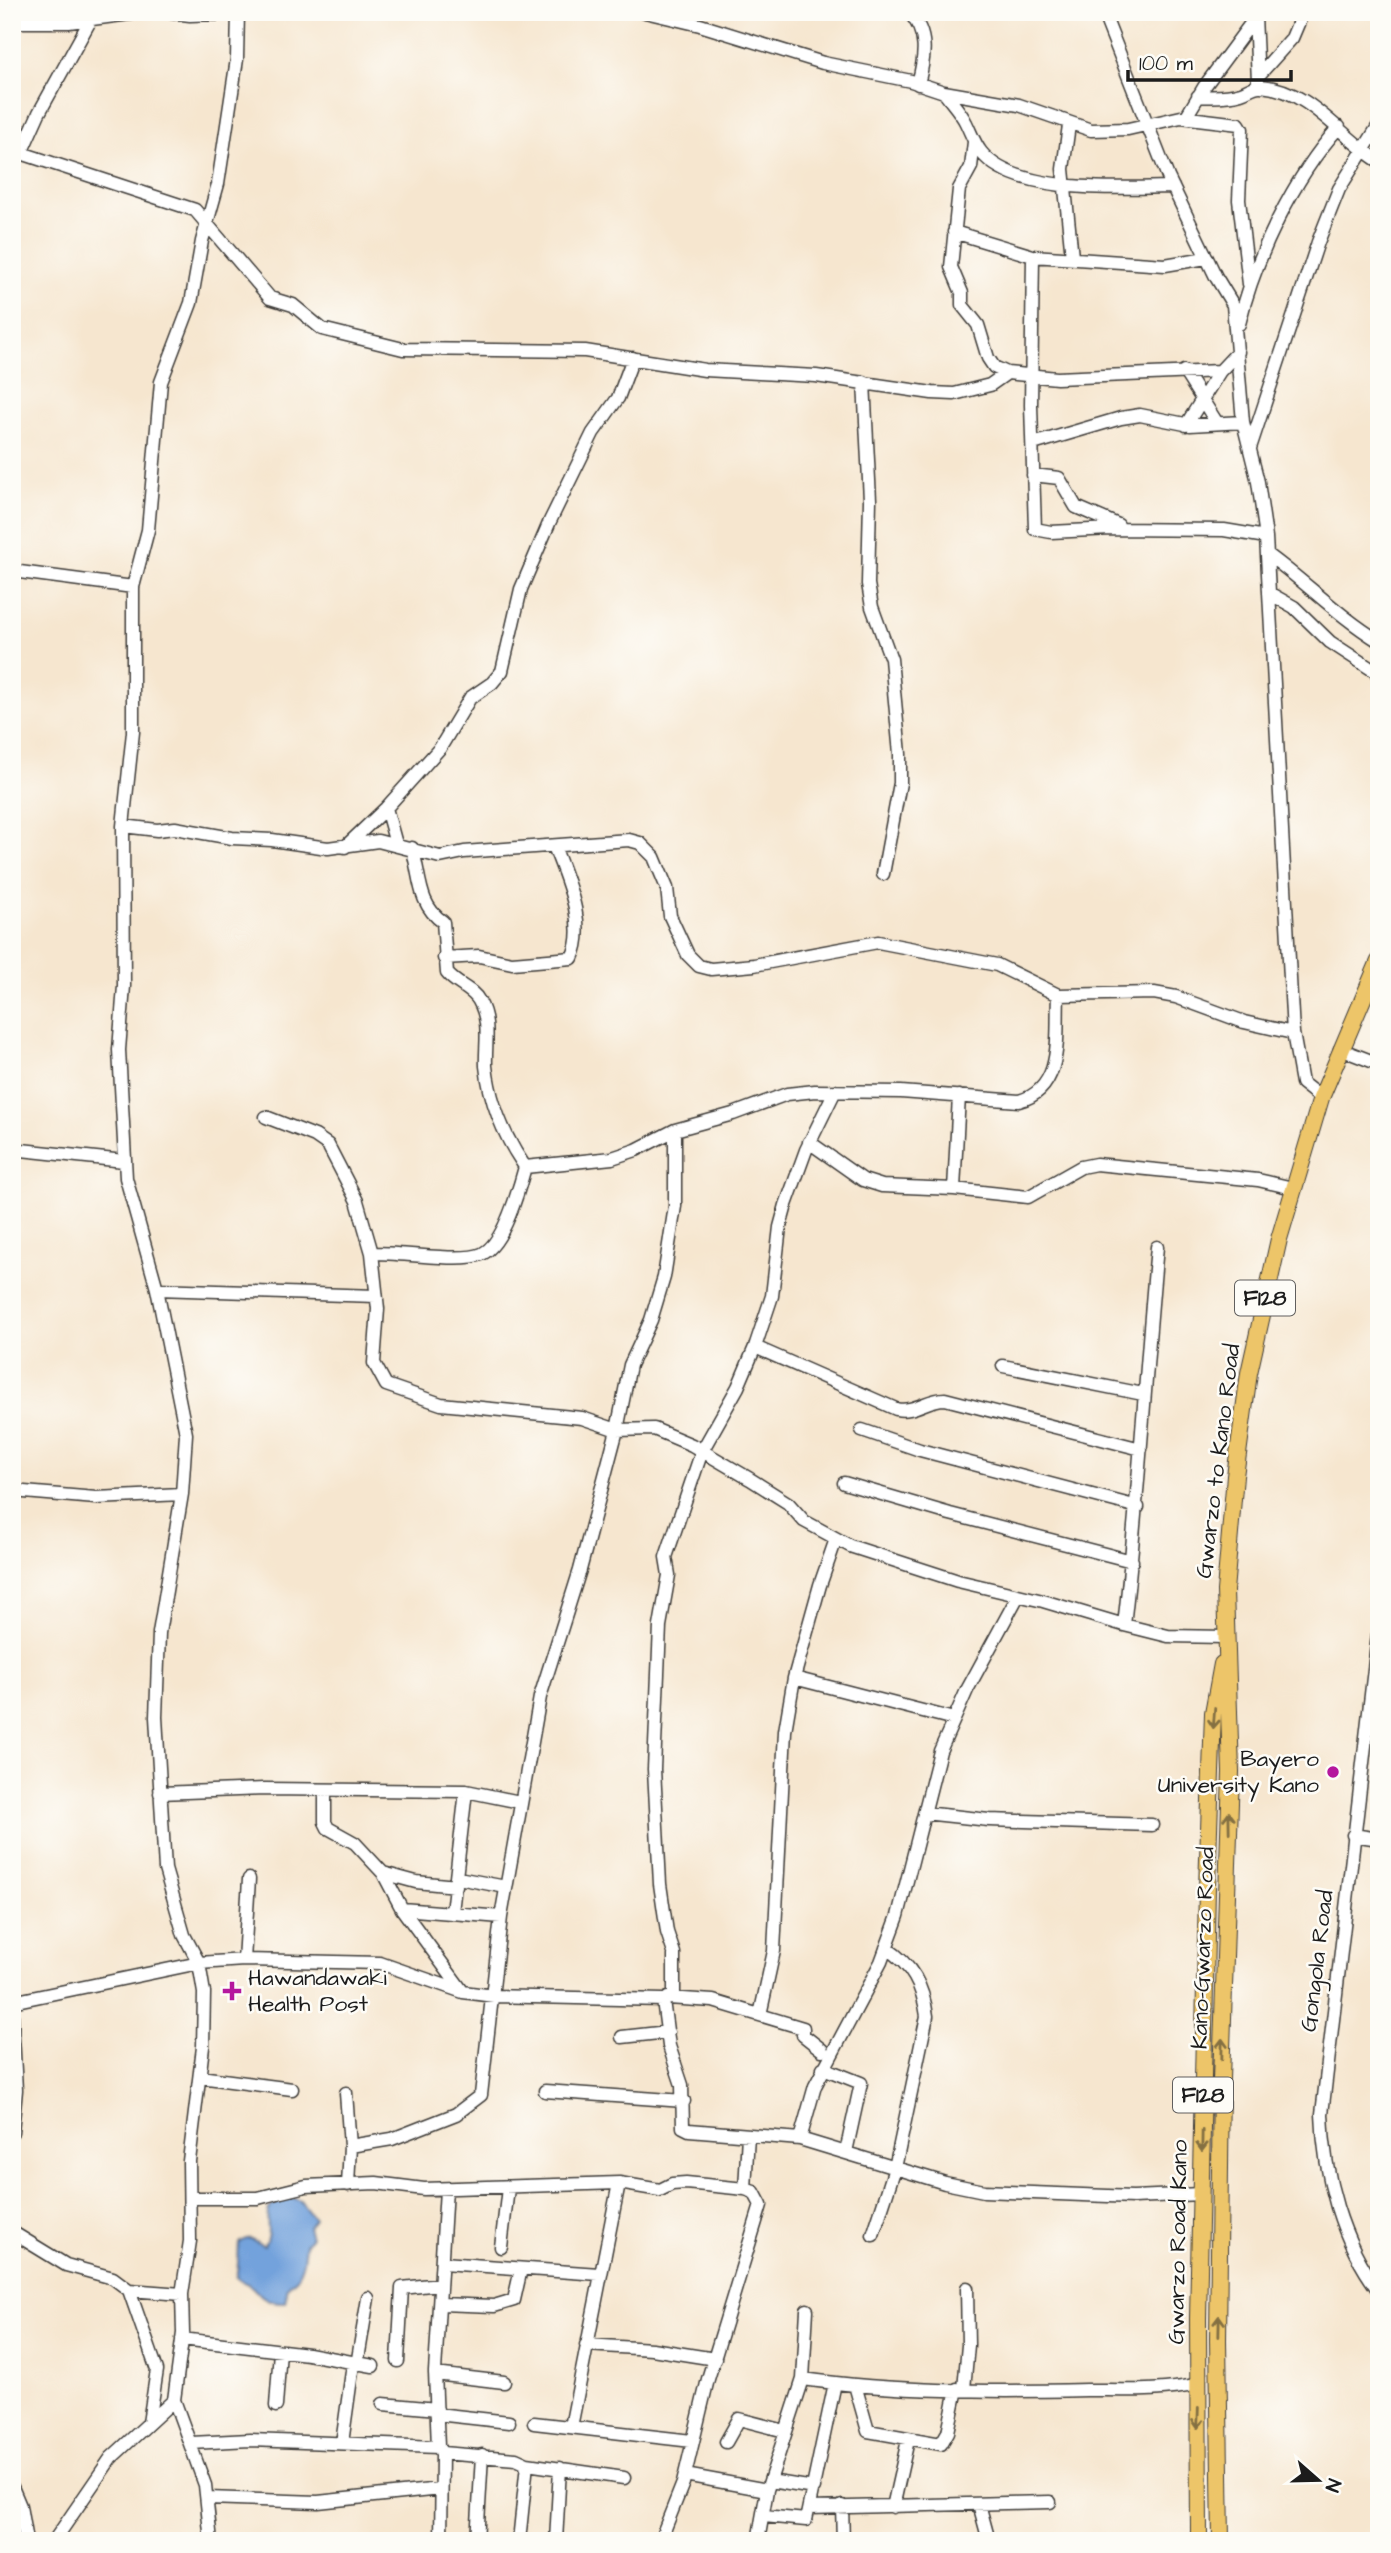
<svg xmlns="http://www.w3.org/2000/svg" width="1391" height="2553" viewBox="0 0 1391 2553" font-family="'Architects Daughter',sans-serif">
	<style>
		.water { fill: #73a2dc; stroke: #485f7c; stroke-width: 2 }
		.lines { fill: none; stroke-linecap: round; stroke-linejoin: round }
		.minor-casing { stroke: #3d3a37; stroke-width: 15 }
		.major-casing { stroke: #3d3a37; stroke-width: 18 }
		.minor { stroke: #fff; stroke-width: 12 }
		.major { stroke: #edc569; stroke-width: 16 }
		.oneway { stroke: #847042 }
		.poi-dot { fill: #b5179e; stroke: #fdfcf7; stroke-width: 2.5 }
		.labels { text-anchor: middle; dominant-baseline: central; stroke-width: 5; stroke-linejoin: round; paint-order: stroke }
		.shield { fill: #fdfcf7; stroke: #605f5e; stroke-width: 2 }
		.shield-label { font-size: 21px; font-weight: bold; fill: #1c1c1c }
		.street-label { font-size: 23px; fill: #1c1c1c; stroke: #fdfcf7 }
		.poi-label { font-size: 23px; fill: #1c1c1c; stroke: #fdfcf7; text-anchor: end }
	</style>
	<rect width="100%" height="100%" fill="#fdfcf7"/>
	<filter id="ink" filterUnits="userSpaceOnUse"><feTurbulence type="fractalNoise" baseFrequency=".0143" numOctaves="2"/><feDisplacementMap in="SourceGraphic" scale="14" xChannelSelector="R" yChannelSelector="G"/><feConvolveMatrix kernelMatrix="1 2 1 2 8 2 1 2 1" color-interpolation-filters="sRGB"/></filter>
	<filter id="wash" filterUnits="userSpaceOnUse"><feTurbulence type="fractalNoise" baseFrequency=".00686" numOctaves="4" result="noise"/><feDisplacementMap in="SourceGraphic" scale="28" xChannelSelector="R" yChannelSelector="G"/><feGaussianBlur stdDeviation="1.57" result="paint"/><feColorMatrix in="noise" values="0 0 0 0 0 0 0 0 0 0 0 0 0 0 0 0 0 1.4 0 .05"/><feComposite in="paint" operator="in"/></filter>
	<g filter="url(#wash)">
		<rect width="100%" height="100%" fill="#f6e6cf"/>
		<path class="water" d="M288,2196L300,2201L314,2219L308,2227L311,2237L305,2244L303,2262L297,2278L288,2286L285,2302C267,2303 261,2296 250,2285C246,2281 241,2283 236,2277C239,2264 238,2255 239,2243C251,2233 255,2243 264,2246C276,2223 253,2210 288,2196Z"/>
	</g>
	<g filter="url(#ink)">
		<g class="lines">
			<defs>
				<path id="minor" d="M165,12L190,15L272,12
					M645,12L700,25L823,63L911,81L944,92L1019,105L1091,130L1128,129L1181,117L1239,124L1242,129L1239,200L1249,284
					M909,12C929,34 925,57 918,84
					M1103,12L1168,177L1216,277L1233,305L1243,422L1258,482L1266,537L1293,1033L1302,1083L1321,1098
					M1255,16L1258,81
					M12,22H69L145,12
					M1258,76L1292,38L1303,12
					M944,92C951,102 961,112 966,123C971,133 974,143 981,152C1015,195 1123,188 1173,187
					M1198,96C1212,97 1227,97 1241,93C1248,91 1254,85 1261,86C1311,90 1340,137 1379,161
					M1186,117L1204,87L1255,18
					M1069,125L1063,169L1072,257
					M974,142L971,167L959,189L951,267L962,293V305L978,325L988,358L994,367L1007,373L1057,378L1220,371
					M12,150L195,210L270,298L293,305L322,329L403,349L585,351L705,370L816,376L932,393L954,394L990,385L1007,373
					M22,151L39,113L91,19
					M954,232L1033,256L1165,265L1206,258
					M1033,256L1031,405L1035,529L1051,532L1111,529L1224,530L1266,537
					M1239,324C1255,258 1293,178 1339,127
					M1184,371L1217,423
					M864,382L870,500L868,584L872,607L891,659L900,754V783L883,874
					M1186,425L1220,371L1238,352
					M1033,444L1121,418L1140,415L1190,425L1243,422
					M1250,448L1318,242L1339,189L1379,125
					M1033,475L1059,478L1076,507L1118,525
					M1267,554C1307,583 1337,615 1379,641
					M12,571L133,587
					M1269,593L1294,607L1330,642L1379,674
					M386,808L396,844
					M123,826L157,830L175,828L232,838L272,840L328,848L378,841L440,857L464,852L629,840L640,843L654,857L667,888L670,916L688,955L699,966L711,969L754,965L878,942L997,965L1058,995L1154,993L1176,997L1244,1022L1293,1033
					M345,847L386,808L440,748L470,698L492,683L502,671L521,589L550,521L593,433L618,398L633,358
					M412,848C421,876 417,904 443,922L447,973C456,985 472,988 479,1001C491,1022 485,1043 486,1066C490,1104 504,1136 525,1167
					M444,958L479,956L512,963L572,958C588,925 566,878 554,846
					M1340,1049L1379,1064
					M266,1117L315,1136L328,1145L357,1201L372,1253L378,1309L374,1363L386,1385L441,1404L582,1418L617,1430L654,1429L692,1445L750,1479L788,1503L804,1521L850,1546L958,1581L1043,1601L1124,1625L1168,1636L1226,1637
					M809,1142L863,1180L882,1186L954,1189L1028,1197L1081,1167L1096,1164L1258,1180L1293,1188
					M12,1149L124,1161
					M525,1167L612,1158L636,1150L675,1130L733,1114L787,1094L815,1091L901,1092L1019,1101C1065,1089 1056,1033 1058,995
					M954,1189L959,1096
					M372,1253C399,1252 462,1263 482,1254C504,1244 519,1189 525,1167
					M157,1289L376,1296
					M755,1347L896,1409C914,1413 927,1399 945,1399L1141,1449
					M1003,1366L1143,1394
					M862,1430L920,1450L1138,1507
					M844,1483L950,1514L1132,1561
					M12,1491L96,1498L182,1494
					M1124,1625C1139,1499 1145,1373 1157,1247
					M1379,1626L1322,2114C1324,2176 1341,2241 1379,2291
					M794,1678L954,1719
					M325,1791V1822L328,1828L355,1843L383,1873L402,1909L463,1992
					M160,1793L264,1789L466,1791L520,1802
					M924,1813L989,1820L1152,1825
					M1353,1835L1379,1839
					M383,1873L416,1882L456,1886
					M458,1878L506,1887
					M402,1909L501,1917
					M452,1912L466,1791
					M244,1960L249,1879
					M674,1996V1953L667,1932L660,1884L654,1769L660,1626L669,1575L666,1557L702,1451L738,1387L755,1347L772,1296L780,1227L786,1205L806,1150L835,1091
					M668,1998L713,2001L803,2028V2035L822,2050
					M12,2002L199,1963L244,1960L380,1963L463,1992L494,1996L663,2000L669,2046L682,2085L683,2127L689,2130L800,2139L945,2183L984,2191L1133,2197L1201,2194
					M760,2015L774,1951L785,1731L794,1678L820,1585L836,1539
					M12,2016L16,2090L12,2132
					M622,2037L668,2032
					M823,2068L861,2083L846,2152
					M200,2077L292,2089
					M545,2091L684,2101
					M346,2093L350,2146
					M800,2139L815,2086L881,1962L898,1916L940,1751L967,1690L1018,1596
					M348,2185L350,2146L392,2139L456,2114L481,2095L501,1917L540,1697L580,1570L617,1430L630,1365L651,1320L664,1277L675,1206V1130
					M191,2198H258L306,2186L376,2183L424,2189L619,2183L660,2190L672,2184L686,2183L745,2189
					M12,2232L66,2265L113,2278L129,2290L157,2370L149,2422
					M873,2235L895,2168L927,2016C923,1986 912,1965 886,1948
					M501,2247L508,2188
					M443,2263L599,2274
					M129,2290L182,2294
					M440,2304L494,2306L514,2300L521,2269
					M182,2339L308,2354L373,2366
					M586,2345L652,2349L715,2359
					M398,2361L402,2288L440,2284
					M357,2365L368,2298
					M435,2374L504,2382
					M803,2379C896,2392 993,2392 1087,2390C1125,2390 1162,2392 1199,2384
					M855,2385L868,2431L941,2444L948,2432L957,2389
					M964,2389L968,2345L967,2288
					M383,2404L437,2409
					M276,2406L280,2351
					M437,2414L509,2422
					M534,2423L692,2441
					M571,2427L619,2183
					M726,2442L739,2419L785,2431
					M191,2443L250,2440L438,2447
					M342,2443L353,2364
					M442,2453L516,2459L527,2464L624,2478
					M685,2475L767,2490
					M770,2481L814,2488
					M12,2487L20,2506L26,2541
					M208,2498L318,2502L440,2489
					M979,2504L989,2541
					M842,2506L843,2541
					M893,2507L908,2440
					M810,2508L1050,2502
					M764,2516L806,2520L835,2383
					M54,2541L111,2458L174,2400
					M211,2541L205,2485L174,2400L183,2333L182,2294L190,2241L189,2161L203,2047L204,1993L199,1963L184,1935L165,1869L156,1717L159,1633L182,1494L186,1434L157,1289L126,1178L119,1050L124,986L123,826L133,732V587L148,530L161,382L191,303L202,241L218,184L237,59L238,12
					M441,2541L442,2453L438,2447L435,2372L446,2189
					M477,2541L482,2455
					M519,2541L527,2464
					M556,2541L560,2468
					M660,2541L683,2483L708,2379L761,2205L754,2192L745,2189L748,2135
					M758,2541L767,2490L803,2379L807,2310"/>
				<path id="major" d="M1199,2541L1198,2319L1207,1888L1213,1713L1222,1664
					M1221,2541L1218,2340L1221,2080L1231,1772L1225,1591L1235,1476L1249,1373L1279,1239L1321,1098L1379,961"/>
			</defs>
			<use href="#minor" class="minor-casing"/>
			<use href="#major" class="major-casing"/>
			<use href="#minor" class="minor"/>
			<use href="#major" class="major"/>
		</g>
		<defs><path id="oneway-shaft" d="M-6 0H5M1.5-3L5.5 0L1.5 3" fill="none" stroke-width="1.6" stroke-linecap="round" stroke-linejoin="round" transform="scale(1.75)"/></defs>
		<g class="oneway">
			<use href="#oneway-shaft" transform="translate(1214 1718) rotate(94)"/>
			<use href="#oneway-shaft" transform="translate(1229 1822) rotate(-91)"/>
			<use href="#oneway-shaft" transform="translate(1222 2049) rotate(-89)"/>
			<use href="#oneway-shaft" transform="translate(1202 2141) rotate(91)"/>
			<use href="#oneway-shaft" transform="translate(1219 2326) rotate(-89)"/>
			<use href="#oneway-shaft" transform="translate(1198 2418) rotate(92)"/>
		</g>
	</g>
	<g class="poi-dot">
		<circle cx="1333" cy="1772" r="7"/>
		<path d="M228.5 1980.5h7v7h7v7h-7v7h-7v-7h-7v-7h7z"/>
	</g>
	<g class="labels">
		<g class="shield">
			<rect x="1235" y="1280.5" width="60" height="35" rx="5"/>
			<rect x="1173" y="2077.5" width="60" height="35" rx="5"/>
		</g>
		<g class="shield-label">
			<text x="1265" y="1298">F128</text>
			<text x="1203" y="2095">F128</text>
		</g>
		<g class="street-label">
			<text transform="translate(1218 1461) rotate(-83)">Gwarzo to Kano Road</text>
			<text transform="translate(1203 1948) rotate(-88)">Kano-Gwarzo Road</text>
			<text transform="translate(1317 1961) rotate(-83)">Gongola Road</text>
			<text transform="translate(1178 2242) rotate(-89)">Gwarzo Road Kano</text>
		</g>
		<g class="poi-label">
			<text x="1319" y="1759">Bayero<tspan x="1319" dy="26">University Kano</tspan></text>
			<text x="248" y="1978" text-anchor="start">Hawandawaki<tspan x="248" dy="26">Health Post</tspan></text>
		</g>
	</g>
	<rect width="1391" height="2553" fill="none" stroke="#fdfcf7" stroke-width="42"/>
	<g transform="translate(1318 2480) rotate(110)" stroke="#fdfcf7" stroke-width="5" paint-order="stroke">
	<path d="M0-5L12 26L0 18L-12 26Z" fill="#1c1c1c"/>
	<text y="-10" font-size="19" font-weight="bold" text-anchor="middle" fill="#1c1c1c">N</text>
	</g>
	<path d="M1128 70v10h163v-10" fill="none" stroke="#1c1c1c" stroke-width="3.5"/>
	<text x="1139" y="70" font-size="21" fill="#1c1c1c" stroke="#fdfcf7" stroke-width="5" paint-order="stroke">100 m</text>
</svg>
